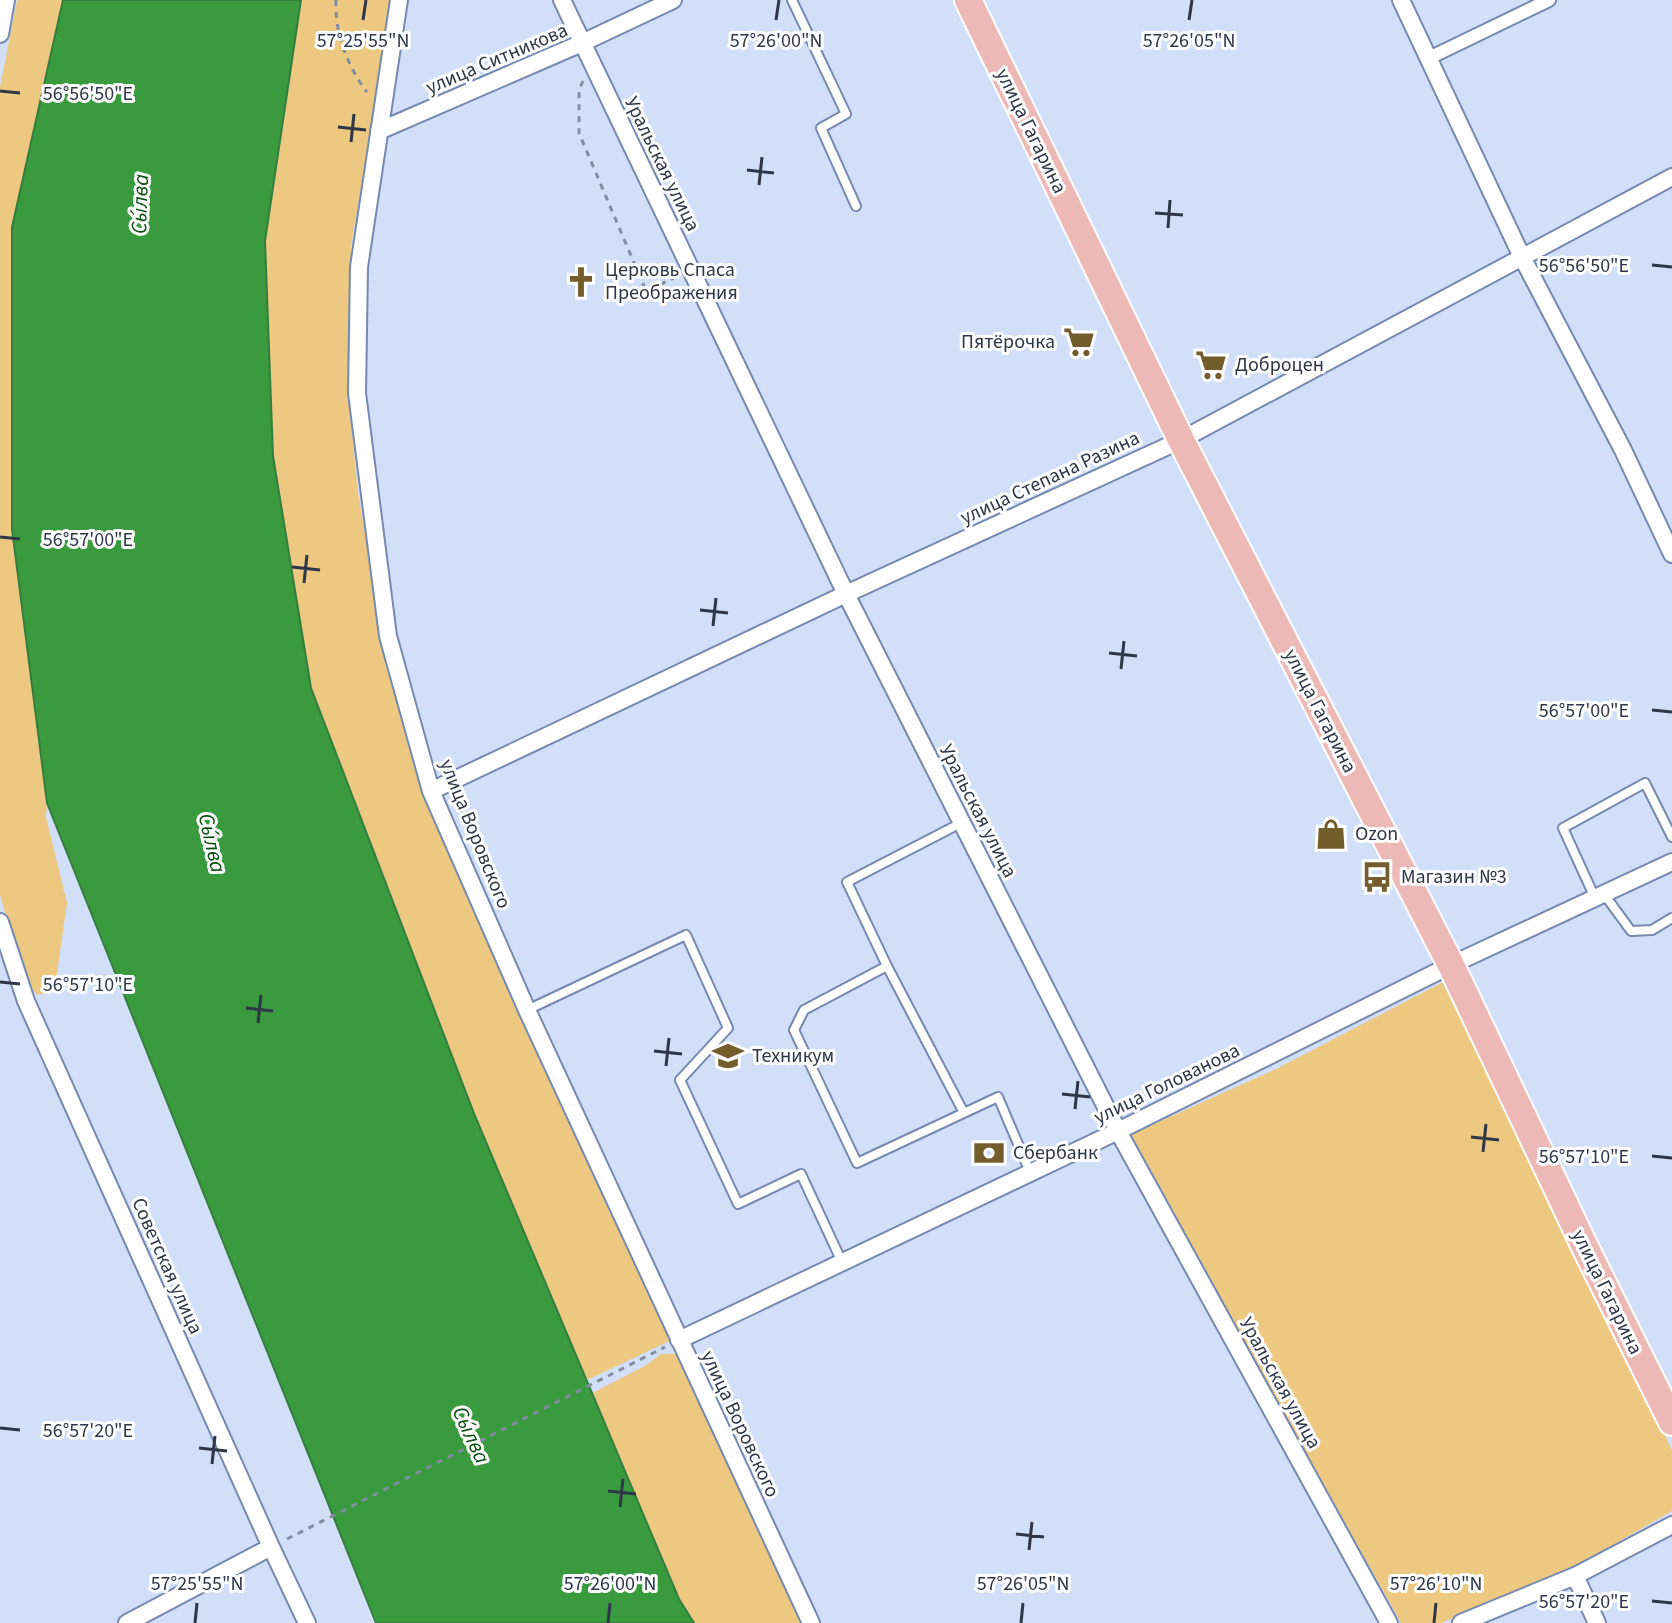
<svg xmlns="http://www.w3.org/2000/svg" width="1672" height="1623" viewBox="0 0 1672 1623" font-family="'Source Sans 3',sans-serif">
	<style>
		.green { fill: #edc880 }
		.water { fill: #399b3d; stroke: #367d40; stroke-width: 2 }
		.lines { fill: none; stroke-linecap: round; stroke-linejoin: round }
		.service-casing { stroke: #7689b1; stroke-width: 12 }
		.pedestrian-casing { stroke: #7689b1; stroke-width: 16 }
		.minor-casing { stroke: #7689b1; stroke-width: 20 }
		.primary-casing { stroke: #fff; stroke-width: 30 }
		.path { stroke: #828da2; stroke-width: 3; stroke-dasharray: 6 6; stroke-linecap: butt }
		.service { stroke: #fff; stroke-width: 8 }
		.pedestrian { stroke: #fff; stroke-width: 12 }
		.minor { stroke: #fff; stroke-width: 16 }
		.primary { stroke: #ecb9b6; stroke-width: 26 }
		.ticks { fill: none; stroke: #2e3647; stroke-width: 3 }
		.labels { text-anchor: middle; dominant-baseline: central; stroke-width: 6; stroke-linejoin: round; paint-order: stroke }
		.street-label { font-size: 20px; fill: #2e3647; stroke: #fff }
		.poi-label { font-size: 20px; fill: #2e3647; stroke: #fff; text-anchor: start }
		.water-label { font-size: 22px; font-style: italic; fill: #0a5011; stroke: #fff }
		.ticks-label { font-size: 20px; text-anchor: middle; fill: #2e3647; stroke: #fff; stroke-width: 6; stroke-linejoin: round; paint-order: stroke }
	</style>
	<rect width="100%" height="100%" fill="#d2dff9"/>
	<path class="green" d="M17,0H63L12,227V529L47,803L46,817L67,903L56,980L46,993L37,995L23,977L0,895V87Z
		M301,0H393L351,246L349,403L358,493L386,654L425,798L562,1109L674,1339L587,1380L475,1116L311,688L273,456L265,241Z
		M1445,981L1672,1450V1511L1562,1574L1441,1623H1401L1128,1136L1278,1068Z
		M661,1354H678L809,1623H694L679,1599L592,1393L645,1366Z"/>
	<path class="water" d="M63,0H301L265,241L273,456L311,688L475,1116L679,1599L694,1623H376L47,803L12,529V227Z"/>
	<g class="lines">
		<defs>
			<path id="service" d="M792,0L846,114L821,128L856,206
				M961,823L847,882L887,966L804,1010L794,1030L857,1163L998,1097L1030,1172
				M1604,894L1631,931L1652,930L1672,918
				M1595,898L1563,828L1645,783L1672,837
				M887,966L964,1113
				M527,1010L686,935L728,1028L680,1080L738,1204L801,1174L842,1262"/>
			<path id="pedestrian" d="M1427,59L1549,0"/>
			<path id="minor" d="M399,0L359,267L357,393L388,636L431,791L527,1010L811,1623
				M562,0L846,594L1118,1131L1389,1623
				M1401,0L1522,257L1623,450L1672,554
				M0,34L6,0
				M379,131L582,43L673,0
				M431,791L846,594L1181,440L1672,177
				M0,922L26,1001L271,1547L307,1623
				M679,1340L1118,1131L1451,965L1672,862
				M1575,1576L1597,1623
				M127,1623L271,1547
				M1461,1623L1575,1576L1672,1525"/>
			<path id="primary" d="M968,0L1181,440L1451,965L1585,1247L1672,1422"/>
		</defs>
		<use href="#service" class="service-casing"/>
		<use href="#pedestrian" class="pedestrian-casing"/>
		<use href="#minor" class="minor-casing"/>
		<use href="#primary" class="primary-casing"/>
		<path class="path" d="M336,0C334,31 348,68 367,92
			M583,81L579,90V133L646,291L674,278
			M287,1539L665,1347"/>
		<use href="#service" class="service"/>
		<use href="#pedestrian" class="pedestrian"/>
		<use href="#minor" class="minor"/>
		<use href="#primary" class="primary"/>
	</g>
	<path class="ticks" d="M363,20L366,0M776,20L779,0M1189,20L1192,0M0,91L20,93M338,127L366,130M351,142L354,114M747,170L774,173M759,185L762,157M1155,213L1183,215M1168,228L1170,200M1652,265L1672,267M0,537L20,539M292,567L320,570M304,583L307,555M700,610L728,613M713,626L716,598M1109,653L1137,656M1121,669L1124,641M1652,710L1672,712M0,982L20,984M246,1008L273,1011M258,1023L261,995M654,1051L682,1054M666,1066L669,1038M1062,1094L1090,1097M1075,1109L1078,1081M1471,1137L1499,1140M1483,1152L1486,1124M1652,1156L1672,1158M0,1428L20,1430M199,1448L227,1451M212,1464L215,1436M608,1491L636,1494M620,1507L623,1479M1016,1534L1044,1537M1029,1550L1032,1522M1652,1601L1672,1603M195,1623L197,1603M608,1623L610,1603M1021,1623L1023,1603M1434,1623L1436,1603"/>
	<defs>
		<symbol id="church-bare" viewBox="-9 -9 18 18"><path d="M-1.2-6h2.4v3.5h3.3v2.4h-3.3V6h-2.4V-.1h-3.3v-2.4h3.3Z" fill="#745d2d" stroke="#fff" stroke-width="2.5" paint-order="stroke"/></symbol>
		<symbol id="supermarket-bare" viewBox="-9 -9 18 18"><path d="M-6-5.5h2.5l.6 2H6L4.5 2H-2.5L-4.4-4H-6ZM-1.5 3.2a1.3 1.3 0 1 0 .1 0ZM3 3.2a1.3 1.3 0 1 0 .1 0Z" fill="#745d2d" stroke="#fff" stroke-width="2.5" paint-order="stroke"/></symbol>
		<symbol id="shop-bare" viewBox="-9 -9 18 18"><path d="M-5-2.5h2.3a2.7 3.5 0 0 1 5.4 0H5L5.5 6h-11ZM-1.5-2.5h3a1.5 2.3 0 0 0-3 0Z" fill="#745d2d" stroke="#fff" stroke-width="2.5" paint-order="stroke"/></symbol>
		<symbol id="bus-bare" viewBox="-9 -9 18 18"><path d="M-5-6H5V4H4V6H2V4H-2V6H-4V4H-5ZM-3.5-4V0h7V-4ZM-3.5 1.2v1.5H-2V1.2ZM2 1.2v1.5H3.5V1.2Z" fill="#745d2d" stroke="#fff" stroke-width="2.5" paint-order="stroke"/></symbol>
		<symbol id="university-bare" viewBox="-9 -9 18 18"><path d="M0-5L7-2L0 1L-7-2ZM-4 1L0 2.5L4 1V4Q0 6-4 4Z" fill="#745d2d" stroke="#fff" stroke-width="2.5" paint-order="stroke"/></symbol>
		<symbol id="bank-bare" viewBox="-9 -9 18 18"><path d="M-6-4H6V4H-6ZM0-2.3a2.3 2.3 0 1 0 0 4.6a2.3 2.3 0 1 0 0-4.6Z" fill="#745d2d" stroke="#fff" stroke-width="2.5" paint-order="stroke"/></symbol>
	</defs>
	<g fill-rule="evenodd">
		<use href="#church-bare" x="559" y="260" width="44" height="44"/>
		<use href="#supermarket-bare" x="1057" y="320" width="44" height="44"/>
		<use href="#supermarket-bare" x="1189" y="343" width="44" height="44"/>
		<use href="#shop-bare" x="1309" y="812" width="44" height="44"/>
		<use href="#bus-bare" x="1355" y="855" width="44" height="44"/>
		<use href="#university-bare" x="706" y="1034" width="44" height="44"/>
		<use href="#bank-bare" x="967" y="1131" width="44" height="44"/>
	</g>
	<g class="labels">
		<g class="street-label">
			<text transform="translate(497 59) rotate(-23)">улица Ситникова</text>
			<text transform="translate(1031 131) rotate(64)">улица Гагарина</text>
			<text transform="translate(662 164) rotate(64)">Уральская улица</text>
			<text transform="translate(1050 478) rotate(-25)">улица Степана Разина</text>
			<text transform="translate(1320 711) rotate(63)">улица Гагарина</text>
			<text transform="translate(978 811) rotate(63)">Уральская улица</text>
			<text transform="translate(475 834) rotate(68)">улица Воровского</text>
			<text transform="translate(1167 1084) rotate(-26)">улица Голованова</text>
			<text transform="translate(167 1266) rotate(66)">Советская улица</text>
			<text transform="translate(1607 1292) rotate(64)">улица Гагарина</text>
			<text transform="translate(1280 1383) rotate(61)">Уральская улица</text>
			<text transform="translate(740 1424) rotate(65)">улица Воровского</text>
		</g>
		<g class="poi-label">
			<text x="605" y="270">Церковь Спаса<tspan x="605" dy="23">Преображения</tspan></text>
			<text x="1055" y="342" text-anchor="end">Пятёрочка</text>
			<text x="1235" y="365">Доброцен</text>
			<text x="1355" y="834">Ozon</text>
			<text x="1401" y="877">Магазин №3</text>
			<text x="752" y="1056">Техникум</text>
			<text x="1013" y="1153">Сбербанк</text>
		</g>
		<g class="water-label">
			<text transform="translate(140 204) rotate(-88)">Сы́лва</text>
			<text transform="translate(212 843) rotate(77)">Сы́лва</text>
			<text transform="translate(471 1435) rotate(65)">Сы́лва</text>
		</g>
	</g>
	<g class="ticks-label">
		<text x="363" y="47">57°25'55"N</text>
		<text x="776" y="47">57°26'00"N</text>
		<text x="1189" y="47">57°26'05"N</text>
		<text x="88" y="100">56°56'50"E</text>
		<text x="1584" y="272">56°56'50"E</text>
		<text x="88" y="546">56°57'00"E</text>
		<text x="1584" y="717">56°57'00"E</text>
		<text x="88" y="991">56°57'10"E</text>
		<text x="1584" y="1163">56°57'10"E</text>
		<text x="88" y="1437">56°57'20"E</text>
		<text x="197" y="1590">57°25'55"N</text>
		<text x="610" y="1590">57°26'00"N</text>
		<text x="1023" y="1590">57°26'05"N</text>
		<text x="1436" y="1590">57°26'10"N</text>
		<text x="1584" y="1608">56°57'20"E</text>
	</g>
</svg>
